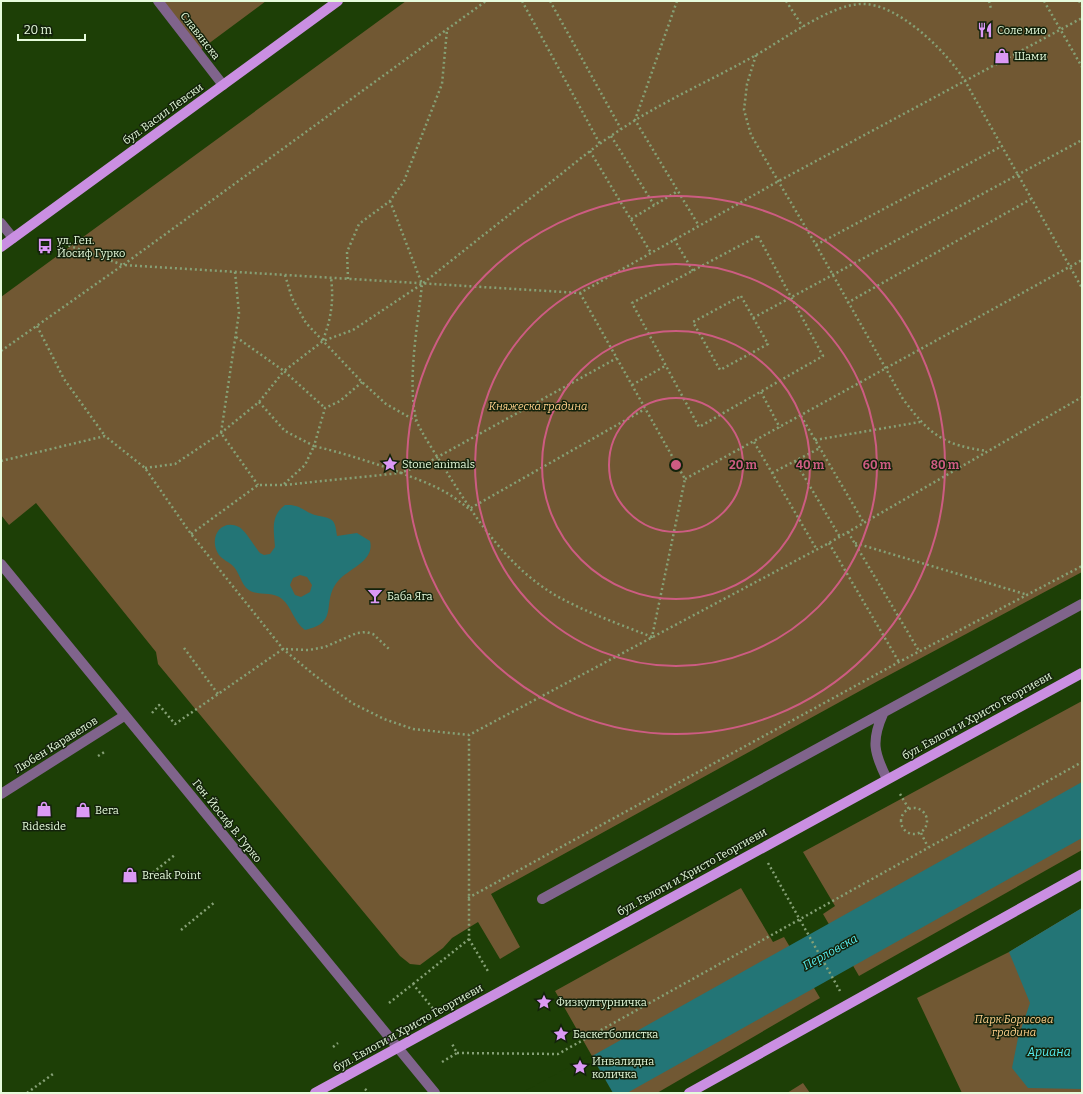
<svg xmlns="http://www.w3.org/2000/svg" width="1083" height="1094" viewBox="0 0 1083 1094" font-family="Bitter,serif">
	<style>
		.green { fill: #715833 }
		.water { fill: #237576; fill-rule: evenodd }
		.pier { fill: #1d3f06 }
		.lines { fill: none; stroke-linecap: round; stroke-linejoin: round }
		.path { stroke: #86a176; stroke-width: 2.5; stroke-dasharray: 2 3; stroke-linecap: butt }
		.service { stroke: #80648c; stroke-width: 10 }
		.minor { stroke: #80648c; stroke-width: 10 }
		.tertiary { stroke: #80648c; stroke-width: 10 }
		.primary { stroke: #ca8fe2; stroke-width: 10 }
		.ring { fill: none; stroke: #cd5c82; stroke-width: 2 }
		.labels { text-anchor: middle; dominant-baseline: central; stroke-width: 3; stroke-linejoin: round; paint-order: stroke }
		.poi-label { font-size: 11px; fill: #e6fbdc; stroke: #13220b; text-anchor: start }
		.street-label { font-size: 11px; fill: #e6fbdc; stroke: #13220b }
		.park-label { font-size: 11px; font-style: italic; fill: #ffd08c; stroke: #13220b }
		.water-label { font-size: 12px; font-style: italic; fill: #57edef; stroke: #13220b }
		.centre { fill: #cd5c82; stroke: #13220b; stroke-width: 2 }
		.ring-label { font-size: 12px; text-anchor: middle; font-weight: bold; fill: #cd5c82; stroke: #13220b; stroke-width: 3; stroke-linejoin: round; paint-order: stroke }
	</style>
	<rect width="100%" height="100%" fill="#1d3f06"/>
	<path class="green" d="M163,1H266L200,50Z
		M406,1H1082V572L878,681L491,894L520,947L500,959L478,922L452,938L443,948L420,965L410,964L400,956L158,664L156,652L36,503L9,525L1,515V297Z
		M1082,701V850L859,976L823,914L835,906L803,852Z
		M741,888L773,942L784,937L820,998L657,1093H613L555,991Z
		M1082,908V1093H962L917,998L1009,952Z
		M803,1083L810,1093H787Z"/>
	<path class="water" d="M285,505C301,504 302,511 315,515C332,519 335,517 337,536L357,533L370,541C375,561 349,568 338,581C320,603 341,622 305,630C293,621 292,607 282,599C274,592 262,595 253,592C241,588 241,574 233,566C229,562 223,560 219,555C208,539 220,518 239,527C245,530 255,547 260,553L264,555L270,554L275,547C274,531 270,516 285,505ZM300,575L307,577L312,585L310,592L301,597L295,595L290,585L293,578Z
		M1082,782V838L627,1093H526Z
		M1082,908V1089L1028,1088L1012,1068L1018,1038L1030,1003L1009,952Z"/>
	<path class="pier" d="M591,1055L613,1093H524L525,1091Z"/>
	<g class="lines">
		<path class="path" d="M522,1L600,144
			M550,1L621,129
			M677,1L635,120L699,226
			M786,1L803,27
			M989,1L991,9
			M1044,1L1082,67
			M1079,1L1082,6
			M756,55L747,84L744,110L751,135L816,245L903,399C930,435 943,445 987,451
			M611,136L654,205
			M590,151L651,253
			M631,219L678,191
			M758,236L823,356L699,427L632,303Z
			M674,239L693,271
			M59,242L123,265L580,293L777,182L1082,18
			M816,245L1002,146
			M235,272L239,313L221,433L258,485
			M285,275L292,298L306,323L362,382L386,404L416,421
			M348,279L347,252L359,224L390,201L404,181L442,84L447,30
			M580,293L685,479L652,637C619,624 585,612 555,595C508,567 476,519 448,474C441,462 419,430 416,419C407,380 418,324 422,284C462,252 501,221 541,190C568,169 594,146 623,128C665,100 712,80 756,55C783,40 831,4 862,4C898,3 947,52 965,81L1082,288
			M741,296L768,344L720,370L693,322Z
			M847,303L1031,199
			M753,318L1082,140
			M37,326L64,379L105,436
			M236,337L284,371L323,341L353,330L422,284L390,201
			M323,340C331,319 334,301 331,278
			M1,351L123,265L486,1
			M632,385L665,366
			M761,392L780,428
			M259,402L285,431L314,446L325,408L340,401L362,382
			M801,416L864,523
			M815,440L920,422
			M754,442L817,550
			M1,461L105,436L145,468L191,534L283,649L313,674L352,703L384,719L413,729L469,735L829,543L1082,397
			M795,461L840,537
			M145,468L175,464L221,433L259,402L284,371L325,408
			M772,473L820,448
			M685,479L1082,260
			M284,484L305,465L314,446C343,453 371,462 399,472C429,484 444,488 469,509L645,409
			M848,532L919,651
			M191,534L258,485H284L400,473L425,464L617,358
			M829,543L899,662
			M855,543L1028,595
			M184,648L218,694
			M152,713L159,705L175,724L283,649L309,650L325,647L357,633L366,632L373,634L389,649
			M98,756L106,751
			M900,794L909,809
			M901 821a13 13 0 1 1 26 0a13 13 0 1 1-26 0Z
			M921,833L928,847
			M768,863L840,991
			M145,879L176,854
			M468,898L899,662L1082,566
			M181,930L215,902
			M469,939L489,973
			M413,984L469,939V735
			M389,1003L413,984L434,1010
			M333,1047L338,1043
			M457,1053L558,1054L1082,762
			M442,1062L457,1053L451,1042
			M365,1089L369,1093
			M27,1093L53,1074"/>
		<path class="service" d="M883,714C871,741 874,753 887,779
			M542,899L1082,604"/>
		<path class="minor" d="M158,1L223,85
			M1,223L13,238
			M1,794L124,716"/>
		<path class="tertiary" d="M1,564L435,1093"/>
		<path class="primary" d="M1,247L338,1
			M315,1093L1082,673
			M689,1093L1082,874"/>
	</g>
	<g class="ring">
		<circle cx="676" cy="465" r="67"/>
		<circle cx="676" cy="465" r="134"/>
		<circle cx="676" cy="465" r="201"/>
		<circle cx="676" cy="465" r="269"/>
	</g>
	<defs>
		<symbol id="restaurant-bare" viewBox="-9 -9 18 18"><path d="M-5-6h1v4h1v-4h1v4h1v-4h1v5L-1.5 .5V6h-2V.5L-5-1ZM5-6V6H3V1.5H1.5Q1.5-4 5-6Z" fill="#db99f5" stroke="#13220b" stroke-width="2.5" paint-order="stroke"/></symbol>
		<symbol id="shop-bare" viewBox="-9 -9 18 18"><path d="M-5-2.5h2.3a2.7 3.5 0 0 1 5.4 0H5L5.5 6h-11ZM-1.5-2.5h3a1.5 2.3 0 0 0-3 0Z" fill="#db99f5" stroke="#13220b" stroke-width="2.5" paint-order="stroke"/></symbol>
		<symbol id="bus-bare" viewBox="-9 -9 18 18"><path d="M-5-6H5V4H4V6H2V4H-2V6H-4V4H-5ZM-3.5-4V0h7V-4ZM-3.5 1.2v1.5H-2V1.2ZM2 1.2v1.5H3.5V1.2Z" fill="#db99f5" stroke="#13220b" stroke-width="2.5" paint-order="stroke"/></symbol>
		<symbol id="sight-bare" viewBox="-9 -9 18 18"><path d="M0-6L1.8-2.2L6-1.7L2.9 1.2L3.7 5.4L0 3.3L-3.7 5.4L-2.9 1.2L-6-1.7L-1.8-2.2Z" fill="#db99f5" stroke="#13220b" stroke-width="2.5" paint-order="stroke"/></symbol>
		<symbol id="bar-bare" viewBox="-9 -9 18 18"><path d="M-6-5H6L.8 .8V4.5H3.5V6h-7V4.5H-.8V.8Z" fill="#db99f5" stroke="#13220b" stroke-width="2.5" paint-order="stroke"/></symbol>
	</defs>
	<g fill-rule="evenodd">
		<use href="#restaurant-bare" x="974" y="19" width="22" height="22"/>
		<use href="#shop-bare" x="991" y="45" width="22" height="22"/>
		<use href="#bus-bare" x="34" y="235" width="22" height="22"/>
		<use href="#sight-bare" x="379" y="453" width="22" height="22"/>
		<use href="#bar-bare" x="364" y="585" width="22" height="22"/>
		<use href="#shop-bare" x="33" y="798" width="22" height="22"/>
		<use href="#shop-bare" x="72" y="799" width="22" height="22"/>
		<use href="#shop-bare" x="119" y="864" width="22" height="22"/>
		<use href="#sight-bare" x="533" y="991" width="22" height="22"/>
		<use href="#sight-bare" x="550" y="1023" width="22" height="22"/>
		<use href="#sight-bare" x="569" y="1056" width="22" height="22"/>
	</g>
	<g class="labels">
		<g class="poi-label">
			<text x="997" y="30">Соле мио</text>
			<text x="1014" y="56">Шами</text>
			<text x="57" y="240">ул. Ген.<tspan x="57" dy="13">Йосиф Гурко</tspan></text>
			<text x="402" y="464">Stone animals</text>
			<text x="387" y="596">Баба Яга</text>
			<text x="95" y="810">Вега</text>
			<text x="44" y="826" text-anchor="middle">Rideside</text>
			<text x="142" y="875">Break Point</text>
			<text x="556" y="1002">Физкултурничка</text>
			<text x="573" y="1034">Баскетболистка</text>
			<text x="592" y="1061">Инвалидна<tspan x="592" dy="13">количка</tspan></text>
		</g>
		<g class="street-label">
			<text transform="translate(200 36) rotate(52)">Славянска</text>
			<text transform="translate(163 114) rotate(-36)">бул. Васил Левски</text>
			<text transform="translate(977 716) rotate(-29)">бул. Евлоги и Христо Георгиеви</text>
			<text transform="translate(56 745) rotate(-32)">Любен Каравелов</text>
			<text transform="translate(227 821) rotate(51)">Ген. Йосиф В. Гурко</text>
			<text transform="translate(692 872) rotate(-29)">бул. Евлоги и Христо Георгиеви</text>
			<text transform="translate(408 1028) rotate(-29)">бул. Евлоги и Христо Георгиеви</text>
		</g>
		<g class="park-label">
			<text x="538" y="406">Княжеска градина</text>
			<text x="1014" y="1019">Парк Борисова<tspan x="1014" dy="13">градина</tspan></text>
		</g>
		<g class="water-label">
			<text transform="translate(830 952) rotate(-29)">Перловска</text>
			<text x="1049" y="1052">Ариана</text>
		</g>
	</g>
	<circle cx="676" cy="465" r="6" class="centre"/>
	<g class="ring-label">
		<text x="743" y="469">20 m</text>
		<text x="810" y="469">40 m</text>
		<text x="877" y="469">60 m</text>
		<text x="945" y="469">80 m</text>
	</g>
	<rect width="1083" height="1094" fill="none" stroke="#e6fbdc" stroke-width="4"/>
	<path d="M18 34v6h67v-6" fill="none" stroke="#e6fbdc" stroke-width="2"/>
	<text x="24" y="34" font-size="12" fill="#e6fbdc" stroke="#13220b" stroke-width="3" paint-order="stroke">20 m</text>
</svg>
